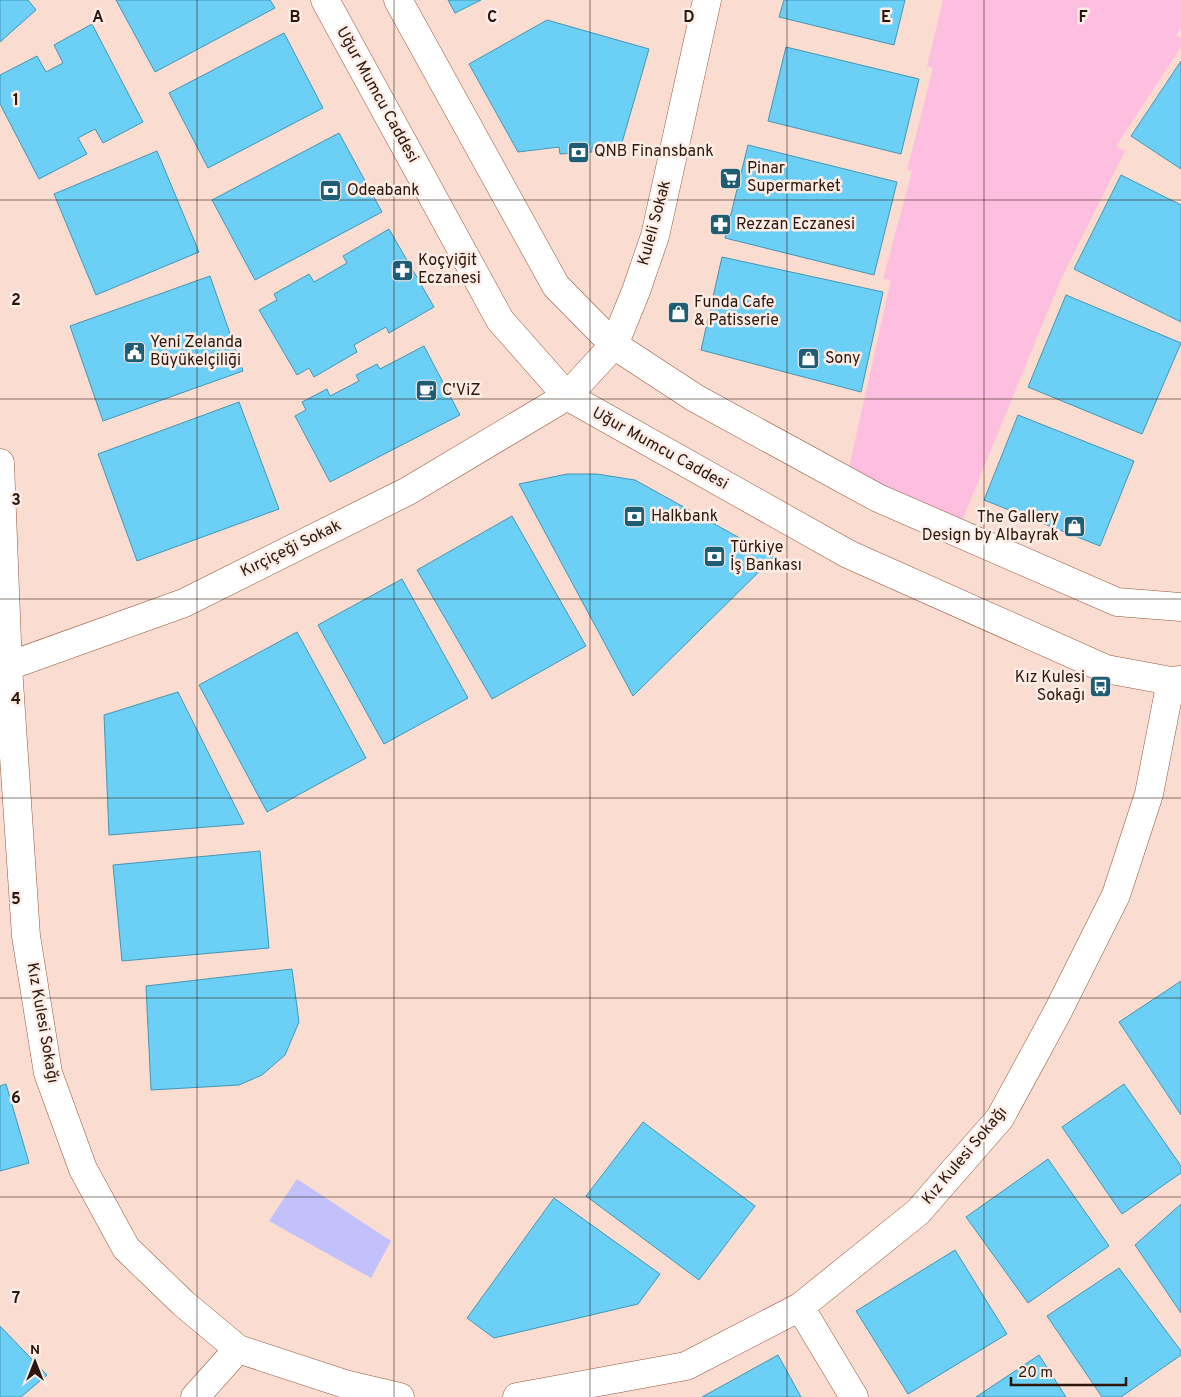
<svg xmlns="http://www.w3.org/2000/svg" width="1181" height="1397" viewBox="0 0 1181 1397" font-family="Overpass,sans-serif">
	<style>
		.green { fill: #fdbedf }
		.water { fill: #c3c1fb }
		.building { fill: #6bcff6; stroke: #4496b5 }
		.lines { fill: none; stroke-linecap: round; stroke-linejoin: round }
		.street-casing { stroke: #945739; stroke-width: 29 }
		.secondary-casing { stroke: #945739; stroke-width: 29 }
		.street { stroke: #fff; stroke-width: 28 }
		.secondary { stroke: #fff; stroke-width: 28 }
		.grid { fill: none; stroke: #2e1509; stroke-width: 1; stroke-opacity: 0.55 }
		.labels { text-anchor: middle; dominant-baseline: central; stroke-width: 5; stroke-linejoin: round; paint-order: stroke }
		.street-label { font-size: 16px; fill: #2e1509; stroke: #fcede7 }
		.poi-label { font-size: 16px; fill: #2e1509; stroke: #fcede7; text-anchor: start }
		.grid-label { font-size: 16px; text-anchor: middle; font-weight: bold; fill: #2e1509; stroke: #fcede7; stroke-width: 5; stroke-linejoin: round; paint-order: stroke }
	</style>
	<rect width="100%" height="100%" fill="#faddd0"/>
	<path class="green" d="M943,0H1181V28L1176,35L1181,39V47L1116,146L1125,151L1061,279L957,533L846,481L891,280L883,279L912,171L907,170L933,68L927,66Z"/>
	<path class="water" d="M297,1179L391,1241L371,1278L269,1221Z"/>
	<path class="building" d="M0,0H28L36,10L0,42Z
		M116,0H270L275,8L155,72Z
		M448,0H481L455,13Z
		M784,0H905L894,45L779,17Z
		M547,20L649,49L621,146L592,147V152L560,154L559,147L518,152L469,64Z
		M92,24L143,122L103,143L95,129L78,138L87,154L39,179L0,104V75L37,56L46,72L63,63L54,45Z
		M284,33L323,108L208,168L169,93Z
		M786,47L919,79L901,154L768,121Z
		M1181,61V169L1131,136Z
		M339,133L382,212L255,280L212,200Z
		M748,145L897,182L874,275L725,238Z
		M157,151L199,252L96,295L54,194Z
		M1121,175L1181,205V322L1074,269Z
		M389,229L434,307L389,333L386,327L354,345L357,352L314,377L309,368L297,375L259,310L277,300L274,294L309,274L314,282L347,263L343,256Z
		M722,257L883,292L861,392L701,350Z
		M210,276L243,371L103,421L70,326Z
		M1066,295L1181,343L1142,434L1028,387Z
		M424,346L460,415L330,482L295,416L306,410L302,402L327,389L330,396L359,381L356,375L377,364L380,369Z
		M239,402L279,509L137,561L98,454Z
		M1018,415L1134,461L1100,546L984,500Z
		M567,474H597L635,480L774,557L633,696L519,484Z
		M512,516L586,646L492,699L417,570Z
		M402,579L468,698L384,744L318,625Z
		M297,632L366,758L267,812L199,685Z
		M178,692L244,824L109,835L104,715Z
		M260,851L269,948L122,961L113,865Z
		M292,969L299,1022L285,1055L262,1075L239,1085L151,1090L146,986Z
		M1181,981V1115L1119,1022Z
		M6,1084L29,1163L0,1171V1086Z
		M1124,1084L1181,1166V1173L1122,1214L1062,1127Z
		M643,1122L755,1206L699,1280L586,1196Z
		M1048,1159L1109,1246L1028,1303L966,1217Z
		M554,1198L660,1274L638,1304L494,1338L467,1318Z
		M1181,1204V1313L1135,1245Z
		M955,1250L1007,1334L908,1394L856,1311Z
		M1119,1268L1181,1351V1355L1121,1397H1102L1047,1316Z
		M0,1326L47,1375L21,1397H0Z
		M778,1355L801,1397H702Z
		M1039,1355L1066,1397H976Z"/>
	<g class="lines">
		<defs>
			<path id="street" d="M0,463L8,667L26,936L48,1073L83,1169L126,1248L183,1303L238,1349L345,1384L400,1397
				M0,669L184,603L408,491L567,396
				M800,1307L854,1397
				M195,1397L238,1349
				M517,1397L686,1366L800,1307L918,1212L1000,1118L1057,1013L1116,895L1149,794L1171,681"/>
			<path id="secondary" d="M325,0L500,320L567,396L848,554L1106,669L1171,681L1181,680
				M398,0L556,286L614,345L695,398L878,498L1117,602L1181,607
				M567,396L614,345L636,291L655,236L707,0"/>
		</defs>
		<use href="#street" class="street-casing"/>
		<use href="#secondary" class="secondary-casing"/>
		<use href="#street" class="street"/>
		<use href="#secondary" class="secondary"/>
	</g>
	<path class="grid" d="M197,0V1397M394,0V1397M590,0V1397M787,0V1397M984,0V1397M0,200H1181M0,399H1181M0,599H1181M0,798H1181M0,998H1181M0,1197H1181"/>
	<defs>
		<symbol id="bank-square" viewBox="-11 -11 22 22"><rect x="-9" y="-9" width="18" height="18" rx="4" fill="#1f5d74" stroke="#fcede7"/><path d="M-6-4H6V4H-6ZM0-2.3a2.3 2.3 0 1 0 0 4.6a2.3 2.3 0 1 0 0-4.6Z" fill="#fff"/></symbol>
		<symbol id="supermarket-square" viewBox="-11 -11 22 22"><rect x="-9" y="-9" width="18" height="18" rx="4" fill="#1f5d74" stroke="#fcede7"/><path d="M-6-5.5h2.5l.6 2H6L4.5 2H-2.5L-4.4-4H-6ZM-1.5 3.2a1.3 1.3 0 1 0 .1 0ZM3 3.2a1.3 1.3 0 1 0 .1 0Z" fill="#fff"/></symbol>
		<symbol id="pharmacy-square" viewBox="-11 -11 22 22"><rect x="-9" y="-9" width="18" height="18" rx="4" fill="#1f5d74" stroke="#fcede7"/><path d="M-2-6h4v4h4v4h-4v4h-4v-4h-4v-4h4Z" fill="#fff"/></symbol>
		<symbol id="shop-square" viewBox="-11 -11 22 22"><rect x="-9" y="-9" width="18" height="18" rx="4" fill="#1f5d74" stroke="#fcede7"/><path d="M-5-2.5h2.3a2.7 3.5 0 0 1 5.4 0H5L5.5 6h-11ZM-1.5-2.5h3a1.5 2.3 0 0 0-3 0Z" fill="#fff"/></symbol>
		<symbol id="civic-square" viewBox="-11 -11 22 22"><rect x="-9" y="-9" width="18" height="18" rx="4" fill="#1f5d74" stroke="#fcede7"/><path d="M-.6-6.5H3V-4.5H.6V-3L4-1V1h2V6H-6V1h2V-1L-.6-3ZM-1.2 2.5V6h2.4V2.5Z" fill="#fff"/></symbol>
		<symbol id="cafe-square" viewBox="-11 -11 22 22"><rect x="-9" y="-9" width="18" height="18" rx="4" fill="#1f5d74" stroke="#fcede7"/><path d="M-5.5-4.5H6V0H3Q3 3.5 0 3.5H-2.5Q-5.5 3.5-5.5 0ZM3-3.2v2h1.7v-2ZM-6 4.5H4V6H-6Z" fill="#fff"/></symbol>
		<symbol id="bus-square" viewBox="-11 -11 22 22"><rect x="-9" y="-9" width="18" height="18" rx="4" fill="#1f5d74" stroke="#fcede7"/><path d="M-5-6H5V4H4V6H2V4H-2V6H-4V4H-5ZM-3.5-4V0h7V-4ZM-3.5 1.2v1.5H-2V1.2ZM2 1.2v1.5H3.5V1.2Z" fill="#fff"/></symbol>
	</defs>
	<g fill-rule="evenodd">
		<use href="#bank-square" x="566" y="140" width="25" height="25"/>
		<use href="#supermarket-square" x="718" y="166" width="25" height="25"/>
		<use href="#bank-square" x="318" y="178" width="25" height="25"/>
		<use href="#pharmacy-square" x="708" y="212" width="25" height="25"/>
		<use href="#pharmacy-square" x="390" y="258" width="25" height="25"/>
		<use href="#shop-square" x="666" y="300" width="25" height="25"/>
		<use href="#civic-square" x="122" y="340" width="25" height="25"/>
		<use href="#shop-square" x="796" y="346" width="25" height="25"/>
		<use href="#cafe-square" x="414" y="378" width="25" height="25"/>
		<use href="#bank-square" x="622" y="504" width="25" height="25"/>
		<use href="#shop-square" x="1062" y="514" width="25" height="25"/>
		<use href="#bank-square" x="702" y="544" width="25" height="25"/>
		<use href="#bus-square" x="1088" y="674" width="25" height="25"/>
	</g>
	<g class="labels">
		<g class="street-label">
			<text transform="translate(377 95) rotate(61)">Uğur Mumcu Caddesi</text>
			<text transform="translate(655 223) rotate(-75)">Kuleli Sokak</text>
			<text transform="translate(660 449) rotate(29)">Uğur Mumcu Caddesi</text>
			<text transform="translate(291 549) rotate(-26)">Kırçiçeği Sokak</text>
			<text transform="translate(42 1023) rotate(80)">Kız Kulesi Sokağı</text>
			<text transform="translate(965 1156) rotate(-50)">Kız Kulesi Sokağı</text>
		</g>
		<g class="poi-label">
			<text x="594" y="152">QNB Finansbank</text>
			<text x="747" y="169">Pinar<tspan x="747" dy="18">Supermarket</tspan></text>
			<text x="347" y="191">Odeabank</text>
			<text x="736" y="225">Rezzan Eczanesi</text>
			<text x="418" y="261">Koçyiğit<tspan x="418" dy="18">Eczanesi</tspan></text>
			<text x="694" y="303">Funda Cafe<tspan x="694" dy="18">&amp; Patisserie</tspan></text>
			<text x="150" y="343">Yeni Zelanda<tspan x="150" dy="18">Büyükelçiliği</tspan></text>
			<text x="825" y="359">Sony</text>
			<text x="442" y="391">C'ViZ</text>
			<text x="651" y="517">Halkbank</text>
			<text x="1059" y="518" text-anchor="end">The Gallery<tspan x="1059" dy="18">Design by Albayrak</tspan></text>
			<text x="730" y="548">Türkiye<tspan x="730" dy="18">İş Bankası</tspan></text>
			<text x="1085" y="678" text-anchor="end">Kız Kulesi<tspan x="1085" dy="18">Sokağı</tspan></text>
		</g>
	</g>
	<g class="grid-label">
		<text x="98" y="22">A</text>
		<text x="295" y="22">B</text>
		<text x="492" y="22">C</text>
		<text x="689" y="22">D</text>
		<text x="886" y="22">E</text>
		<text x="1083" y="22">F</text>
		<text x="16" y="105">1</text>
		<text x="16" y="305">2</text>
		<text x="16" y="505">3</text>
		<text x="16" y="704">4</text>
		<text x="16" y="904">5</text>
		<text x="16" y="1103">6</text>
		<text x="16" y="1303">7</text>
	</g>
	<g transform="translate(35 1362)" stroke="#fcede7" stroke-width="4" paint-order="stroke">
	<path d="M0-4L9 19L0 12L-9 19Z" fill="#2e1509"/>
	<text y="-8" font-size="14" font-weight="bold" text-anchor="middle" fill="#2e1509">N</text>
	</g>
	<path d="M1011 1377v8h115v-8" fill="none" stroke="#2e1509" stroke-width="2.5"/>
	<text x="1018" y="1377" font-size="15" fill="#2e1509" stroke="#fcede7" stroke-width="4" paint-order="stroke">20 m</text>
</svg>
